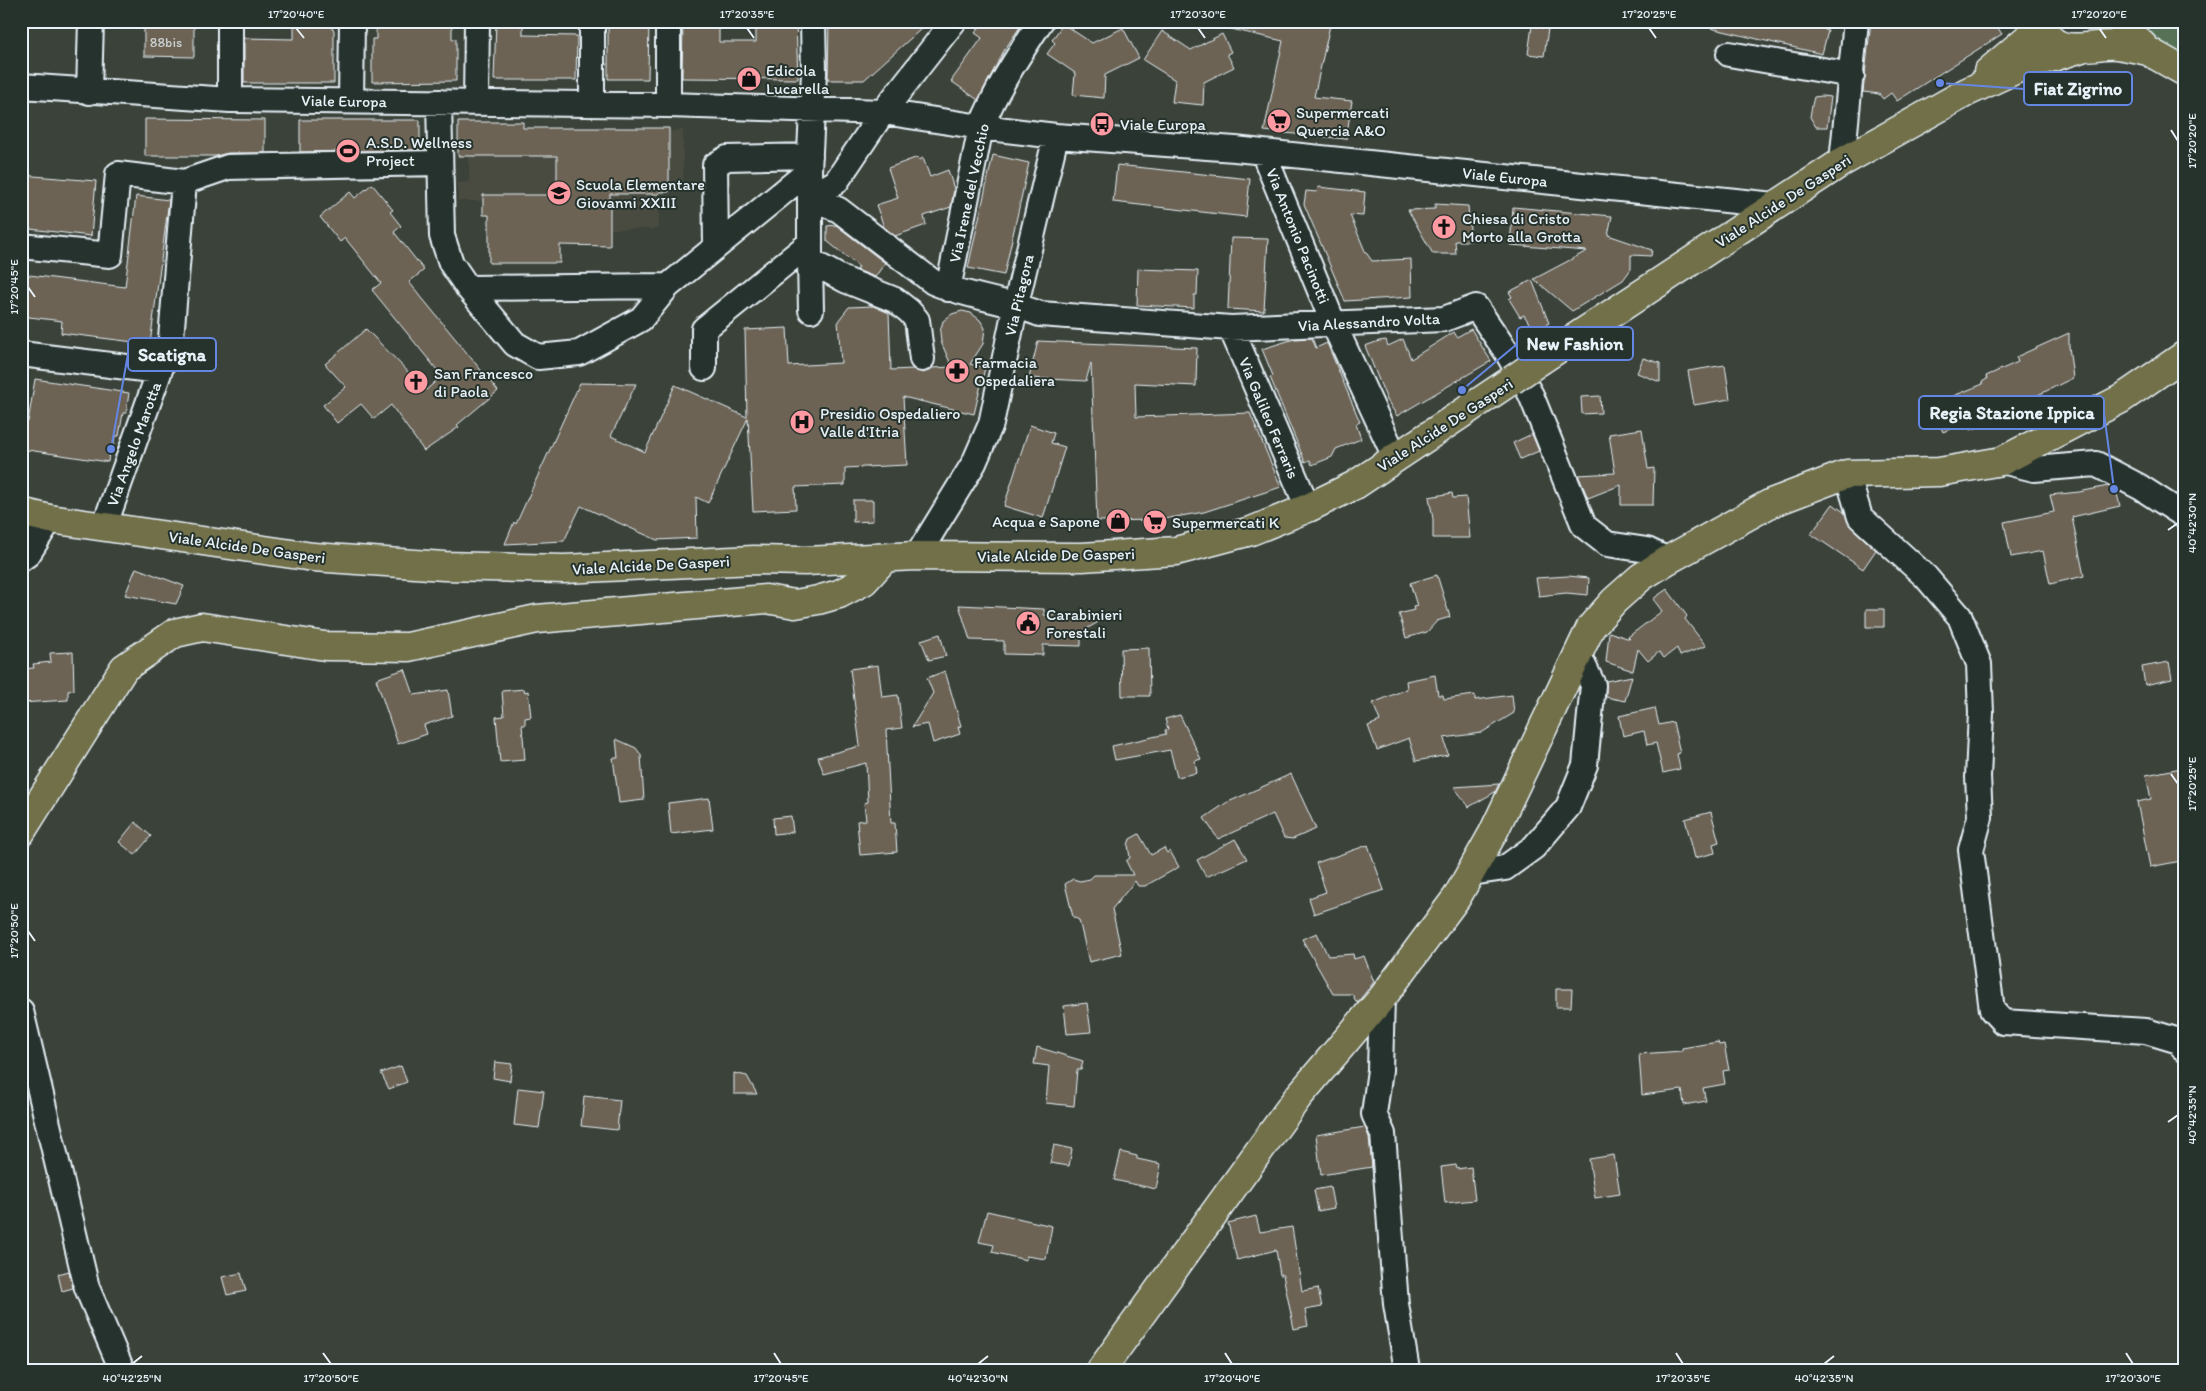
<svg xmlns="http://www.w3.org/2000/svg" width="2206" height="1391" viewBox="0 0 2206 1391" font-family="Itim,sans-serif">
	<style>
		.built { fill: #4a4c41 }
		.green { fill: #567157; stroke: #9fb1a8 }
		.building { fill: #6c6455; stroke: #e8f1f8 }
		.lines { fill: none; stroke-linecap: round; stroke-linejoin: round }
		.minor-casing { stroke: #e8f1f8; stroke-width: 28 }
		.major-casing { stroke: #e8f1f8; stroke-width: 31 }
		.minor { stroke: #26332d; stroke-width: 24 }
		.major { stroke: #71704a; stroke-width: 28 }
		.major-bridge-casing { stroke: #e8f1f8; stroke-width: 31; stroke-linecap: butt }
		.major-bridge { stroke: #71704a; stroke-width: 28 }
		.ticks { fill: none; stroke: #e8f1f8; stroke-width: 2 }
		.labels { text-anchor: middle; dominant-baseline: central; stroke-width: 4; stroke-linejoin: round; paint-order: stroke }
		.number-label { font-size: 14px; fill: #c9cecf }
		.poi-label { font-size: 16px; fill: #e8f1f8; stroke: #26332d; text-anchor: start }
		.street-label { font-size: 16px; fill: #e8f1f8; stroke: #26332d }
		.leader { fill: none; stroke: #6487e3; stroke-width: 2 }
		.callout-dot { fill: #6487e3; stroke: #26332d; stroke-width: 2 }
		.callout { fill: #26332d; stroke: #6487e3; stroke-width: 2 }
		.callout-label { font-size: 18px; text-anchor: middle; font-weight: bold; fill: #e8f1f8 }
		.neatline { fill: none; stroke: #e8f1f8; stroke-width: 2 }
		.ticks-label { font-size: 12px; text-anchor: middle; fill: #e8f1f8 }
	</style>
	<rect width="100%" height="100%" fill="#3b4239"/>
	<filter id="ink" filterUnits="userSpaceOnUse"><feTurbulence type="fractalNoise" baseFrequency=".02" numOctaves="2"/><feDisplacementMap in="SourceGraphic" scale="10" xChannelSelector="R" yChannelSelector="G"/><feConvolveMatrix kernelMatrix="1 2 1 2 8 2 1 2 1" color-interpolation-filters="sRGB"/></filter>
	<g filter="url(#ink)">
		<path class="built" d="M458,122H523V128H669L670,131L683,130V192H659V229H611L610,245H569V240L483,215L482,201H458V183L469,182V157L458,156Z"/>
		<path class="green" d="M2141,21H2185V60L2151,33Z"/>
		<path class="building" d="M144,21H194V57L144,56Z
			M294,21H332V29L334,30V83H244V38L294,39Z
			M376,21H452V39H456V81L372,82V39H376Z
			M496,21H523V35L577,36L576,80H494Z
			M608,21H649L648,79H608Z
			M683,21H719V42H756V21H796L798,79L682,78Z
			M829,21H930L864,80H828Z
			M984,21H1024L1005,49L978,100L951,81L982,38L975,33Z
			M1228,21H1331L1314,97L1352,101L1346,139L1264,131L1283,41L1227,28Z
			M1710,21H1827L1825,30L1828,31L1822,54L1710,28Z
			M1871,21H1993L2002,34L1897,101L1891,93L1883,99L1879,94L1863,92Z
			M1063,24L1092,43L1123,28L1139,58L1105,75L1104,98L1073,95L1075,73L1047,54L1055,43L1052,40Z
			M1532,26L1548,29L1544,56L1528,54Z
			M1162,31L1191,50L1222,34L1231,52L1227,54L1234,67L1204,82L1203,105L1172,102L1175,80L1143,60Z
			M1822,96L1831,97L1827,127H1816L1810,117L1812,105L1814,97Z
			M145,119L265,120V153H228L216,156H145Z
			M300,120H420V150L300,152Z
			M458,122H523V128H669V192H659V194H610V246L560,245V263H489V215H483V195H557V156H458Z
			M993,155L1029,163L1004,275L968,268Z
			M918,157L919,160L923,158L930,177L948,170L954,189L951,207L924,216L926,225L895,236L884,227L876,205L898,198L888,168Z
			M1117,165L1250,179L1246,217L1113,202Z
			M21,175L96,181L91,236L21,228Z
			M372,184L393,210L390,212L401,226L394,232L424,270L409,282L498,391L457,425L459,427L424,451L391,405L374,419L361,404L337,423L323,405L346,387L325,364L366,329L426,390L442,376L372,290L381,283L345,238L340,242L320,217L350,192L355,198Z
			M1318,187L1365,192L1363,216L1350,215L1365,251L1372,261L1411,259L1412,297L1345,301L1304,204L1306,191L1317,192Z
			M136,196L169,200L150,344L61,333L62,321L21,316V274L125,287Z
			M1435,204L1468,206L1471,241H1455L1456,254H1433L1408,210L1435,209Z
			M1513,207L1612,216L1608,235L1652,250L1651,256L1631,255V269L1623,280L1572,311L1534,279L1587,251L1510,245Z
			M836,225L885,263L875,277L857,270L859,267L827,241V226Z
			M1231,238L1268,239L1264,311L1228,309Z
			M1138,269L1198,271L1197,295H1194V308L1137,305Z
			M1532,280L1549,323L1534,331L1524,315L1520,317L1509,299L1512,297L1509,292Z
			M873,306L889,313L891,370L913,369L923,373L932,368L952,367L941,342L940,332L943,321L952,314L962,311L971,313L980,320L985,328L983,344L970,364L985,368L974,414L903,397L907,465L845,468V485L795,487L796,509L753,511L748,418L708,503L696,497L697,538L657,540L581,506L564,541L505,544L514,522L516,524L580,383L636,384L611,436L645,452L675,385L747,417L745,330L787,328L789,366L841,363L838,321L849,307Z
			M1471,329L1491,361L1397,416L1387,400L1365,346L1379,341L1386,340L1388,346L1403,339L1411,359L1454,332L1457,337Z
			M2069,333V346L2073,378L2038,395L2041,400L2002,418L1971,430L1967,422L1943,432L1931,405L1983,384L1982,382L1987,379L1986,376L2018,362L2016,357Z
			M1312,338L1316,348L1327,343L1360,422L1356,424L1361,439L1336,449L1332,457L1312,465L1310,460L1305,462L1270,377L1273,376L1262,349L1294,339Z
			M1038,341L1197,348L1196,386L1135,383L1136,417L1250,413L1281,487L1204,512L1158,520L1097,521L1091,363L1086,381L1029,378Z
			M1643,358L1660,363V382L1637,373Z
			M1725,365L1730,399L1694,405L1688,371Z
			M35,379L129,393L126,413H123L119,436H115L113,451H109L108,462L21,449L23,421L28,422Z
			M1600,396L1601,413L1582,414L1581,397Z
			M1030,425L1054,433L1051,443L1065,447L1043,518L1004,506Z
			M1642,429L1648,469L1654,468L1653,505H1621V485L1588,498L1578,475L1615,473L1609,434Z
			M1532,434L1539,451L1520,459L1513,443Z
			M2108,486L2116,490L2120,506L2072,517L2084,576L2050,584L2043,551L2011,557L2004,522L2054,512L2050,495L2079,492Z
			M1452,493L1453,498L1466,497L1470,538H1433V519L1429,497Z
			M853,500H873V521L853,522Z
			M1833,504L1845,513L1851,527L1876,550L1863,569L1811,534Z
			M136,568L184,586L176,604L125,595Z
			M1437,575L1450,617L1437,621L1427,632L1406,638L1399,614L1414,610L1413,607L1417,606L1410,583Z
			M1568,576L1589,578L1588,595L1566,593L1539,596L1536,578Z
			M1667,589L1687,616L1685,619L1706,646L1680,656L1677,648L1664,658L1659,652L1648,661L1638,649L1633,671L1606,662L1609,632L1630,639L1628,637L1662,611L1653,599Z
			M959,605L1044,609V615L1109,616L1081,632V646L1043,645V655L1004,654V641L970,640Z
			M1866,609H1884V627H1866Z
			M940,634L946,656L929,660L921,640Z
			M1149,648L1150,696H1122L1121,649Z
			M73,652L74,690L68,691V700L21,703V669L34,668L33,664L51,662L50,653Z
			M2169,662L2172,679L2145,685L2142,667Z
			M878,665L882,697L898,695L902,728L886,730L891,823H895L897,852L860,855L857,821L866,820L864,803L868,802L866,763L824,774L818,757L860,746L850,669Z
			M405,669L414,695L448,690L452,716L424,725L427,734L398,744L376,679Z
			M945,671L961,726L958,727L960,734L933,743L928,724L912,727L933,693L927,678Z
			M1435,675L1438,695H1443L1444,699L1475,695V700L1512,695L1514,713L1481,733L1444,738L1448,755L1416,761L1409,738L1377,750L1368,726L1380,721L1373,703L1407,689L1406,681Z
			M1632,676L1625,701L1606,697V681Z
			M524,689L525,692L528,691L531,717L525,718V725H522L525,760L500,762L496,717L504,716L502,691Z
			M1655,708L1659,725L1673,722L1680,753L1677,754L1680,769L1663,773L1656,743L1647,745L1644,731L1623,736L1619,716Z
			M1180,715L1201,759L1195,761L1197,773L1177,777L1170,750L1115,760L1112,746L1166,734L1165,730L1168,729L1165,719Z
			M616,739L636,748L641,755L644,800L619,803L613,758H618Z
			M2181,768L2185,786V851L2179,852L2181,861L2150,867L2137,802L2151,799L2146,775Z
			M1291,774L1316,829L1293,839L1284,838L1273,814L1218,839L1204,818L1226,803Z
			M1499,784L1495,792L1469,807L1454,787Z
			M709,798L713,829L671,834L668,803Z
			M1711,812L1719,842L1713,844L1715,853L1695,858L1685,819Z
			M791,816L793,832L774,834L773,818Z
			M135,822L151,836L135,855L119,842Z
			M1139,834L1151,855L1164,848L1167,853L1170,851L1179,867L1145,886H1138L1135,881L1112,909L1122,954L1089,962L1079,920L1073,917L1065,884L1073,879L1080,881L1090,879L1094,875H1133L1126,861L1130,858L1128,845L1130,839Z
			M1235,839L1247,859L1206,877L1197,860Z
			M1368,845L1384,890L1314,914L1309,898L1326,892L1316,863Z
			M1317,933L1328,956L1353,954L1354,959L1364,956L1374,982L1357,1003L1352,994H1333L1302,939Z
			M1556,989H1572L1571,1007H1556Z
			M1087,1003L1091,1032L1067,1034L1064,1006Z
			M1718,1042L1719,1045L1724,1044L1729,1070L1723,1071L1725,1084L1703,1088L1706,1101L1684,1105L1682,1090L1642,1095L1639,1054L1682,1051V1048Z
			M1037,1047L1083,1061L1081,1070H1077L1074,1106L1046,1103L1049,1066L1034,1064Z
			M495,1062L512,1064L510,1081L493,1078Z
			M401,1066L407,1082L389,1089L381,1073Z
			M734,1073L747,1076L757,1094H734Z
			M518,1088L544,1091L539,1128L514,1125Z
			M584,1096L620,1100L617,1130L581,1126Z
			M1365,1127L1369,1137L1372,1167L1321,1175L1316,1135Z
			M1054,1145L1072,1149L1069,1166L1050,1163Z
			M1121,1152L1137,1156V1159L1161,1164L1156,1189L1114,1180Z
			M1614,1155L1620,1194L1595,1198L1589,1159Z
			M1456,1165L1457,1169L1471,1167L1475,1200L1445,1203L1441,1167Z
			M1330,1187L1334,1208L1318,1211L1314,1190Z
			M987,1211L1052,1226L1046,1259L1026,1256V1260L992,1252L994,1245L979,1242Z
			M1256,1216L1260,1232L1292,1227L1302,1291L1318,1288L1322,1307L1305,1310L1308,1326L1294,1329L1283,1275H1280L1276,1250L1237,1260L1228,1223Z
			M69,1271L73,1288L62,1291L58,1274Z
			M241,1273L246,1291L227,1295L222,1277Z"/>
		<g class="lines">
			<defs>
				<path id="minor" d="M230,21V100
					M592,21V104
					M813,21L814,73L809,171L810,197L839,210L933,282C967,297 1005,300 1040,314L1231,328L1444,319L1476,307L1508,354L1531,395L1584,526L1607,544L1647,550L1668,560
					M1729,54L1852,75
					M21,86L230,100L668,105L883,112L981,127L1056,136L1235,149L1774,205
					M89,92L91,21
					M351,101L352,21
					M439,102L442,236L451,263L468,288L515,344L538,357L579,353L641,319L668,286L809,171
					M476,102L477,21
					M668,105V21
					M1263,152L1334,325L1395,457
					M1842,162L1856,21
					M810,243V261L845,280L895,300L909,311L917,320L922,359
					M21,246L110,255L118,174L184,182L228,167L440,163
					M716,247L715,165L727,158L810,156
					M810,261L811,310
					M468,288L668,286
					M948,289L981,127C996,89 1019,55 1041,21
					M1231,328L1308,508
					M21,354L159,371
					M704,368V329L810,243V197L836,182L883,112L954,21
					M2002,461L2034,469L2096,464L2140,487L2185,516
					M1847,474L1860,517L1926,577L1960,617L1979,664L1981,713L1978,777L1980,817L1971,850L1992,1010L2003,1022L2146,1031L2179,1041L2185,1050
					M104,527L171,339L184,182
					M917,556L974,463L991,424L1016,304L1056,136
					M21,559L28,554L50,519
					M1471,873L1505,868L1534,847L1568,807L1585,765L1593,685L1579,656
					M1382,998L1380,1070L1374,1114L1383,1134L1396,1304L1407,1370
					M21,1011L87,1288L122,1370"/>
				<path id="major" d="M2043,21C2049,62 2091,43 2116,45C2127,46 2138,49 2148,51
					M2120,21L2148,51L2185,72
					M1988,72L2044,24
					M1541,360L1842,162L1967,92L2021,67L2079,49
					M21,512L50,519L313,557L444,566L564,569L754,560L805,561L917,556L1082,557L1176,551L1251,531L1308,508L1355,485L1512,380
					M21,832L124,668L175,633L202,627L325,646L408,647L537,619L766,599L795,604L818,600L839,594L864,581L885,558
					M1101,1370L1298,1097L1382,998L1457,897L1493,833L1591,627L1614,601L1641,577L1668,560L1771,503L1847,474L1939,472L2002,461L2121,399L2185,355"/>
			</defs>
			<use href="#minor" class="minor-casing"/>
			<use href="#major" class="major-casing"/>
			<use href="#minor" class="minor"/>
			<use href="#major" class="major"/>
			<defs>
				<path id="major-bridge" d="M1512,380L1541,360"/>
			</defs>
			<use href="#major-bridge" class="major-bridge-casing"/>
			<use href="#major-bridge" class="major-bridge"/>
		</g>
	</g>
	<path class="ticks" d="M296,28L304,38M747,28L754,38M1198,28L1205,38M1649,28L1656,38M2099,28L2106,38M2171,130L2178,141M28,287L35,297M2168,530L2178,523M2171,774L2178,784M28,931L35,941M2168,1122L2178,1115M323,1353L331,1364M774,1353L781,1364M1225,1353L1232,1364M1676,1353L1683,1364M2126,1353L2133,1364M132,1364L142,1356M978,1364L988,1356M1824,1364L1834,1356"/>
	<defs>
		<symbol id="shop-disc" viewBox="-11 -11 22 22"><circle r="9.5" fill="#ff9aa2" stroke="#26332d"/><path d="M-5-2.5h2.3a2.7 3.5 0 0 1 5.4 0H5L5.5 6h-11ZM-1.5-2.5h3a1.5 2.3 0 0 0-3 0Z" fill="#111"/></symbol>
		<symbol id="supermarket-disc" viewBox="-11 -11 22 22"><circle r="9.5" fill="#ff9aa2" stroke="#26332d"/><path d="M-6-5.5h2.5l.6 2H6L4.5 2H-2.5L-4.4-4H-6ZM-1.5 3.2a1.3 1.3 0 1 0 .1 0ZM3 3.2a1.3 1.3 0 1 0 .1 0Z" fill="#111"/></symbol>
		<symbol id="bus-disc" viewBox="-11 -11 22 22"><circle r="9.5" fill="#ff9aa2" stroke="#26332d"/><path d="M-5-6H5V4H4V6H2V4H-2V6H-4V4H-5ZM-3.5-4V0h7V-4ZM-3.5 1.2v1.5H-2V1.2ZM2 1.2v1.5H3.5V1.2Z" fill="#111"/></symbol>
		<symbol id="stadium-disc" viewBox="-11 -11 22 22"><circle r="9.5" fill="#ff9aa2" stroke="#26332d"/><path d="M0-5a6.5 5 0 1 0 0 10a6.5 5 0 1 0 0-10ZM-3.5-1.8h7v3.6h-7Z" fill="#111"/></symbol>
		<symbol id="school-disc" viewBox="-11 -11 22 22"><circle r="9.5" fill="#ff9aa2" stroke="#26332d"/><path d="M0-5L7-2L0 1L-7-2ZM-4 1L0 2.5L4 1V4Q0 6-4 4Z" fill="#111"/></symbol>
		<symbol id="church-disc" viewBox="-11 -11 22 22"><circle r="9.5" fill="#ff9aa2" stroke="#26332d"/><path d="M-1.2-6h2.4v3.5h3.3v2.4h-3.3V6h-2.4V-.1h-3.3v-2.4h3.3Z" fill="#111"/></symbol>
		<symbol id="pharmacy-disc" viewBox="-11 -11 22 22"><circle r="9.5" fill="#ff9aa2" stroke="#26332d"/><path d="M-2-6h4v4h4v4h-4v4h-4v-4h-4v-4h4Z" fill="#111"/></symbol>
		<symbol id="hospital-disc" viewBox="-11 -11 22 22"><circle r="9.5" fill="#ff9aa2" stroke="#26332d"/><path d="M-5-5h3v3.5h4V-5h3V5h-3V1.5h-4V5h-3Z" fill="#111"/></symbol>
		<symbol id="civic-disc" viewBox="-11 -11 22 22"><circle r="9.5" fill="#ff9aa2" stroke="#26332d"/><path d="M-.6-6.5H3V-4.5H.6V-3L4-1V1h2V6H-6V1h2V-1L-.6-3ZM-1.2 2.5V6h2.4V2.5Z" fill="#111"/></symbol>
	</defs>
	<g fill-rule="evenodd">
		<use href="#shop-disc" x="735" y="65" width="28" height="28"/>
		<use href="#supermarket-disc" x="1265" y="107" width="28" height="28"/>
		<use href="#bus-disc" x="1088" y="110" width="28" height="28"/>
		<use href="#stadium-disc" x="334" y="137" width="28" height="28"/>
		<use href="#school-disc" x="545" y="179" width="28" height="28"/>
		<use href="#church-disc" x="1430" y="213" width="28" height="28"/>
		<use href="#pharmacy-disc" x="943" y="357" width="28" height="28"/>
		<use href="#church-disc" x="402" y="368" width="28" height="28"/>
		<use href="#hospital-disc" x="788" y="408" width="28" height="28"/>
		<use href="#shop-disc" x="1104" y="507" width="28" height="28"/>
		<use href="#supermarket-disc" x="1141" y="508" width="28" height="28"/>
		<use href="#civic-disc" x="1014" y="609" width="28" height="28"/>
	</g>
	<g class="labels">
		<g class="number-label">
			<text x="166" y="42">88bis</text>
		</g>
		<g class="poi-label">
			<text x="766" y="70">Edicola<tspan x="766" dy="18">Lucarella</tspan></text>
			<text x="1296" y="112">Supermercati<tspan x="1296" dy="18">Quercia A&amp;O</tspan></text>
			<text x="1120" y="124">Viale Europa</text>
			<text x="366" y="142">A.S.D. Wellness<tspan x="366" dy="18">Project</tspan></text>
			<text x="576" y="184">Scuola Elementare<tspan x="576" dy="18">Giovanni XXIII</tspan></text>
			<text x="1462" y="218">Chiesa di Cristo<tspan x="1462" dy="18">Morto alla Grotta</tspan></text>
			<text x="974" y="362">Farmacia<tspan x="974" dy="18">Ospedaliera</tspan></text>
			<text x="434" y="373">San Francesco<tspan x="434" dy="18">di Paola</tspan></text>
			<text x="820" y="413">Presidio Ospedaliero<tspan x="820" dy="18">Valle d'Itria</tspan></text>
			<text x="1100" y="521" text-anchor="end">Acqua e Sapone</text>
			<text x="1172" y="522">Supermercati K</text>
			<text x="1046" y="614">Carabinieri<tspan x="1046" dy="18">Forestali</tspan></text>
		</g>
		<g class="street-label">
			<text transform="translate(344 101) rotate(1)">Viale Europa</text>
			<text transform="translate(1505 177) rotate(6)">Viale Europa</text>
			<text transform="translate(969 193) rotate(-78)">Via Irene del Vecchio</text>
			<text transform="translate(1783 201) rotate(-33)">Viale Alcide De Gasperi</text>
			<text transform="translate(1298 236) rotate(68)">Via Antonio Pacinotti</text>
			<text transform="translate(1019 295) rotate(-77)">Via Pitagora</text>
			<text transform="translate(1369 322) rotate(-3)">Via Alessandro Volta</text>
			<text transform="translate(1269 418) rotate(67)">Via Galileo Ferraris</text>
			<text transform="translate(1445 425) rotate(-33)">Viale Alcide De Gasperi</text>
			<text transform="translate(134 444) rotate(-70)">Via Angelo Marotta</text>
			<text transform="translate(247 547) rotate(8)">Viale Alcide De Gasperi</text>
			<text transform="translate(1056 555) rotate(-1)">Viale Alcide De Gasperi</text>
			<text transform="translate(651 565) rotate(-3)">Viale Alcide De Gasperi</text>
		</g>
	</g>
	<path class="leader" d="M1940 83L2024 89M1462 390L1517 344M111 449L128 354M2114 489L2104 413"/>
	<g class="callout-dot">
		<circle cx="1940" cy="83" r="5"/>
		<circle cx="1462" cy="390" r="5"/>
		<circle cx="111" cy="449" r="5"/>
		<circle cx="2114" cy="489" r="5"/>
	</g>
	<g class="callout">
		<rect x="2024" y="72" width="108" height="33" rx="5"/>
		<rect x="1517" y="327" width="116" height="33" rx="5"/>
		<rect x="128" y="338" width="88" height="33" rx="5"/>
		<rect x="1919" y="396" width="185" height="33" rx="5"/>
	</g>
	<g class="callout-label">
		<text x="2078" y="95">Fiat Zigrino</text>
		<text x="1575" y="350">New Fashion</text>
		<text x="172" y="361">Scatigna</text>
		<text x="2012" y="419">Regia Stazione Ippica</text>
	</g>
	<rect width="2206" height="1391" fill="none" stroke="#26332d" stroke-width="55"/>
	<rect x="28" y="28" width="2150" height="1336" class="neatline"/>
	<g class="ticks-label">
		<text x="296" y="18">17°20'40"E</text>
		<text x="747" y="18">17°20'35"E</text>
		<text x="1198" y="18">17°20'30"E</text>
		<text x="1649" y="18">17°20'25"E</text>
		<text x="2099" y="18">17°20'20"E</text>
		<text transform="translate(2192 141) rotate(-90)" y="4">17°20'20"E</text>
		<text transform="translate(14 287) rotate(-90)" y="4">17°20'45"E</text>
		<text transform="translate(2192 523) rotate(-90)" y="4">40°42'30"N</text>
		<text transform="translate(2192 784) rotate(-90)" y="4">17°20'25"E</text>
		<text transform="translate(14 931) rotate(-90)" y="4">17°20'50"E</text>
		<text transform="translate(2192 1115) rotate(-90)" y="4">40°42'35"N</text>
		<text x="132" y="1382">40°42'25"N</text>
		<text x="331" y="1382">17°20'50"E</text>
		<text x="781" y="1382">17°20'45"E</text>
		<text x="978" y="1382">40°42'30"N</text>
		<text x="1232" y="1382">17°20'40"E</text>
		<text x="1683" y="1382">17°20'35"E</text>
		<text x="1824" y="1382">40°42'35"N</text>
		<text x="2133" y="1382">17°20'30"E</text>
	</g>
</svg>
